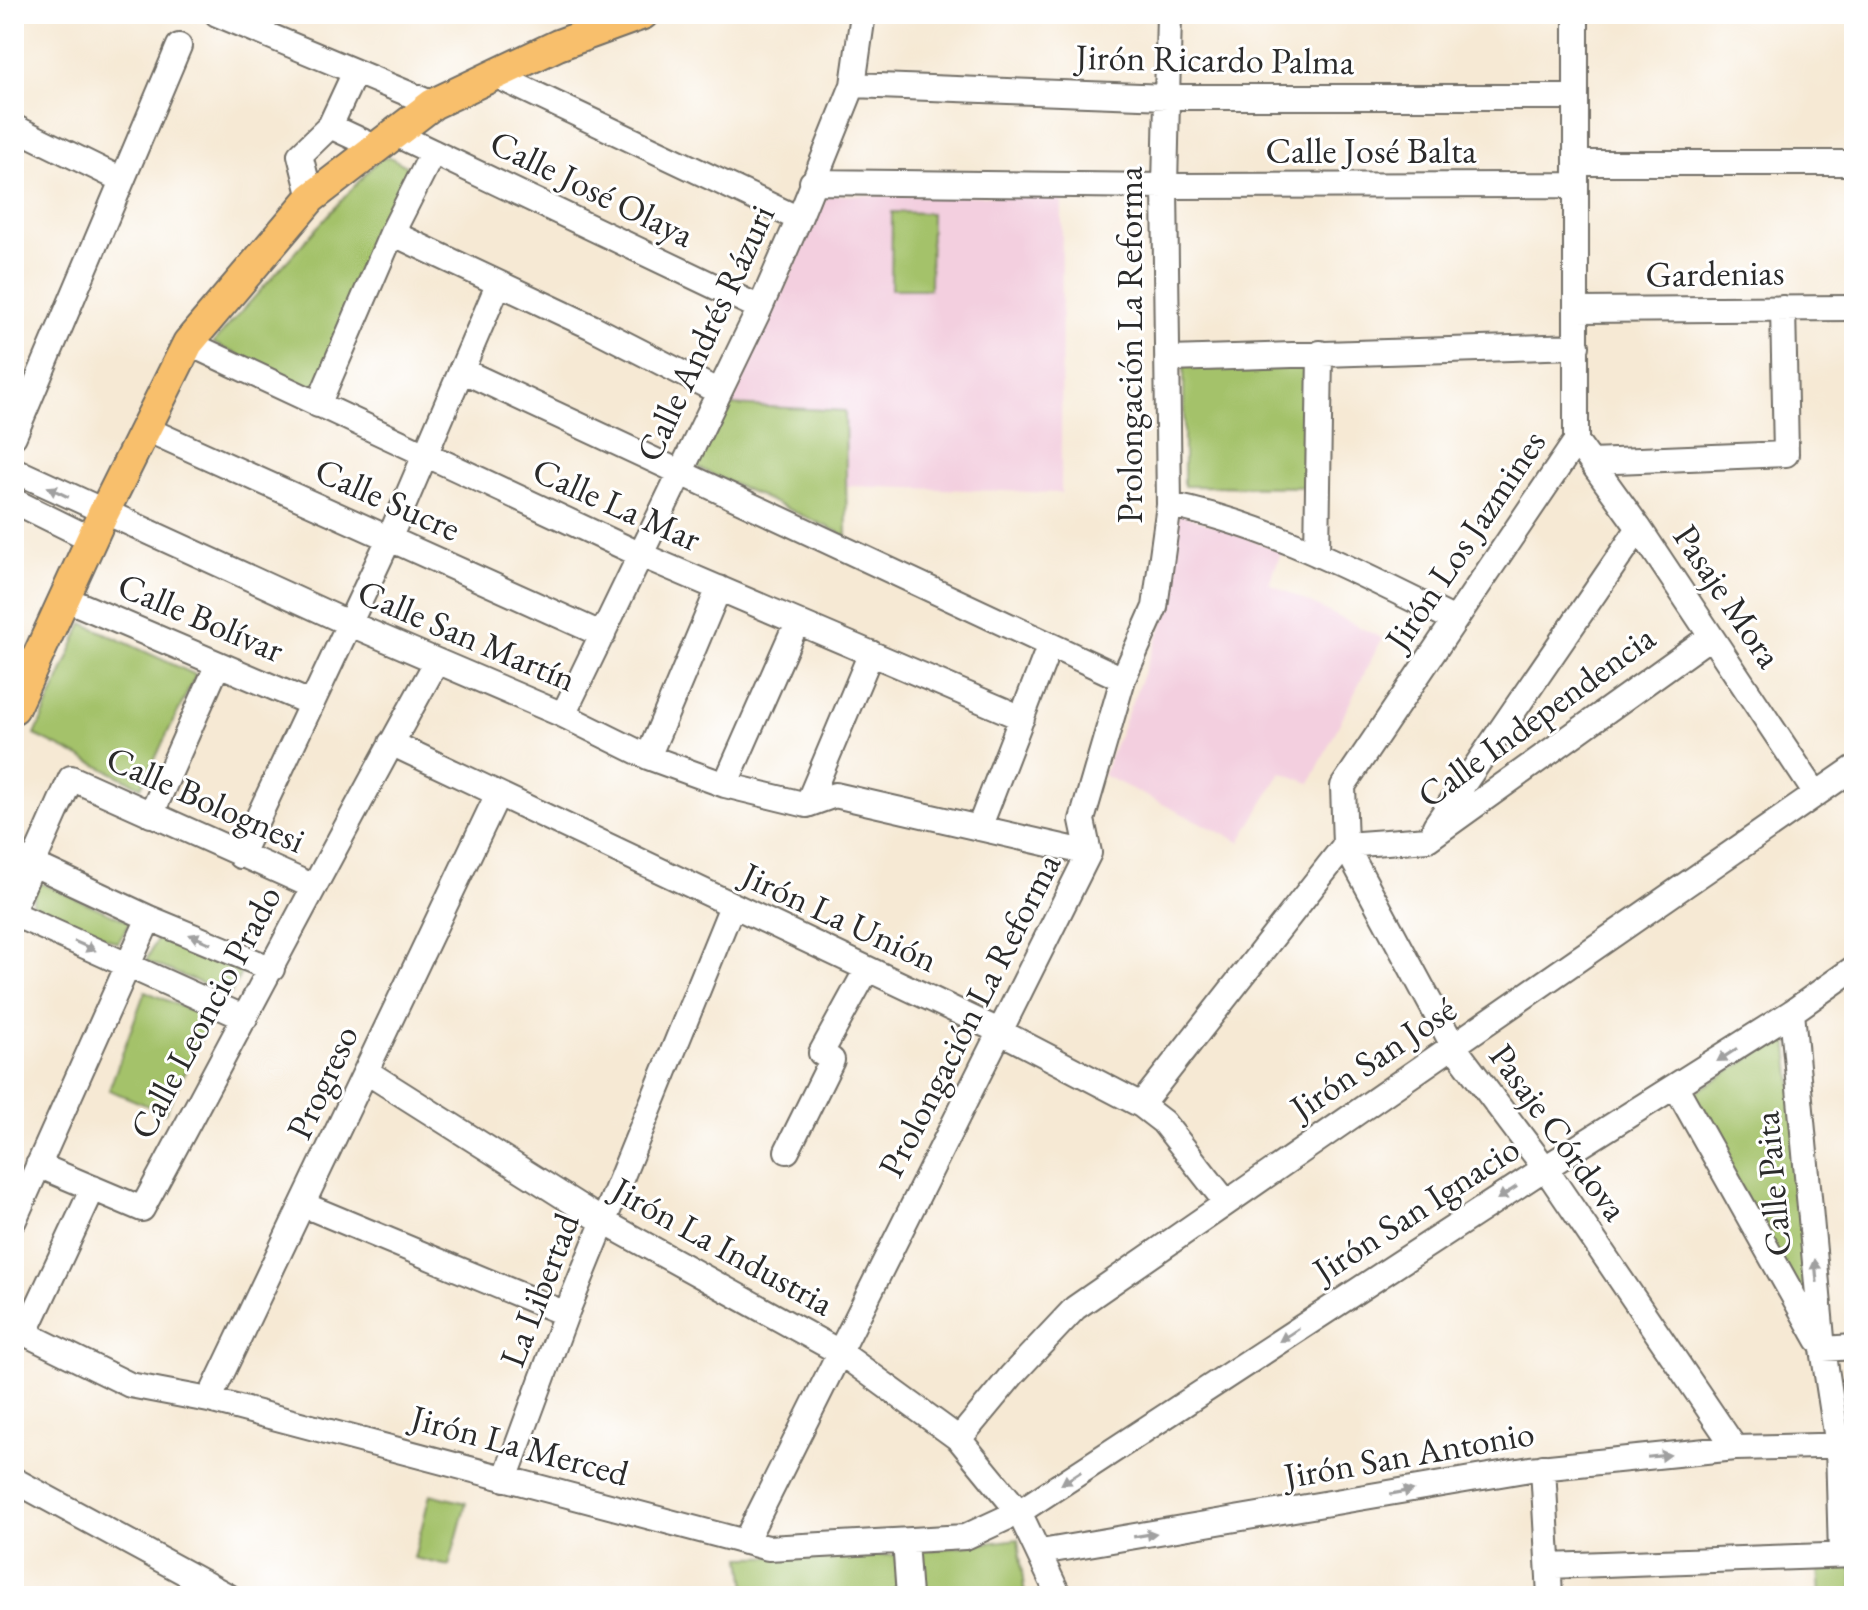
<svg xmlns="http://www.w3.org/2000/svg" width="1868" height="1610" viewBox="0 0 1868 1610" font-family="'EB Garamond',serif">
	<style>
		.built { fill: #f3cfdf }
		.green { fill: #a4c26a; stroke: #68764a; stroke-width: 2 }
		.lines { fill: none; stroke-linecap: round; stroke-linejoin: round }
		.minor-casing { stroke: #726e66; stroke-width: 28 }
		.major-casing { stroke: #726e66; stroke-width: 34 }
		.minor { stroke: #fff; stroke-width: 24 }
		.major { stroke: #f8bf6c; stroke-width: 30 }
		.oneway { fill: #a0a0a0 }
		.labels { text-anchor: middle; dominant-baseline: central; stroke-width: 6; stroke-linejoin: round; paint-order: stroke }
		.street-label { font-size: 36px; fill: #2b2b2b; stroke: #fff }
	</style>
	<rect width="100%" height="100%" fill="#fff"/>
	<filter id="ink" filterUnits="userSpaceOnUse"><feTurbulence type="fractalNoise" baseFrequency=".0125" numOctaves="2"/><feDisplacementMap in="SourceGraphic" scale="16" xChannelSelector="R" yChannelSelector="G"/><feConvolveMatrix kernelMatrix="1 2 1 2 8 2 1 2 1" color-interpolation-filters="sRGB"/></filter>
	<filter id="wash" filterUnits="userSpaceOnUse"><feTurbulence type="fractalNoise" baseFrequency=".006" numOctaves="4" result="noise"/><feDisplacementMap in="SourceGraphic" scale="32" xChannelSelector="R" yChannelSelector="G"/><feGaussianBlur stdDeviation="1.8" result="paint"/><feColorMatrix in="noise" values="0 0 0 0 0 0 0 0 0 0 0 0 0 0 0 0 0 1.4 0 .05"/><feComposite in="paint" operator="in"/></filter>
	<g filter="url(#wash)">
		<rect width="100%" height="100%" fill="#f6e9d4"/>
		<path class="built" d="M827,195L1062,196L1061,493L847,486L844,411L731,405Z
			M1179,513L1282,551L1269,583L1382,638L1310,783L1281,772L1240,842L1103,775L1170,606Z"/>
		<path class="green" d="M390,157L413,170L316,393L213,343L379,159Z
			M892,212L931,213L930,289H891Z
			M1184,365L1309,366V487L1184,486Z
			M731,405L845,411L847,536L696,467Z
			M83,623L196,675L141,787L35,735Z
			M38,882L130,922L118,943L32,904Z
			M159,935L241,973L230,995L146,961Z
			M145,991L210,1019L165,1113L109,1090Z
			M1787,1036L1817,1331L1691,1095Z
			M430,1494L466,1503L449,1566L414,1558Z
			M1018,1539L1025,1596H917L913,1552Z
			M897,1555L900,1596H747L742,1557Z
			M1852,1565L1853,1596H1820L1818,1567Z"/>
	</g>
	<g filter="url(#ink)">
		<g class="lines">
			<defs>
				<path id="minor" d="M217,14L433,104
					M1576,14V441L1343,786L1345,845L1454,1047L1545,1168L1735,1448
					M497,76L799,219
					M853,85L1167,97H1576
					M330,126L355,72
					M14,127L122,180
					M393,133L760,308
					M1577,163H1854
					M812,182L1165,186L1576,185
					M311,198L300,155L330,126L375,147
					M392,233L592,327L719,392
					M1577,310L1854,308
					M188,343L641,555L1022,718
					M1170,359L1577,346
					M461,370L1123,679
					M318,405L392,233L433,152
					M144,428L603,635
					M14,436L179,46
					M1576,441L1639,528L1816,794
					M1591,462L1786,454L1783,308
					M14,470L348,623L563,715L648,757L725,785L807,805
					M14,501L91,539
					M1169,505C1271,525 1362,575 1455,620
					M1317,554L1320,353
					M64,598L310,703
					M563,715L760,308L799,219L853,85L863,14
					M391,743L999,1031L1141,1105L1163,1122L1225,1201
					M648,757L719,588
					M725,785L797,622
					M807,805L835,795L1089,853
					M807,805L871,653
					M151,815L218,664
					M1435,826L1639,528
					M979,828L1049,647
					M14,855L149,918L272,969
					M240,856L389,539L498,285
					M14,906L71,778L312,886
					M14,914L245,1018
					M1792,1012L1823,1349L1838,1446L1841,1555
					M367,1072L604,1222L841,1353L959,1439L1019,1512L1059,1596
					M1676,1087L1818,1340
					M1141,1105L1345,845L1428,839L1711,636
					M787,1151L832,1060L821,1053L866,971
					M38,1165L142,1209C241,1026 336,842 437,661
					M304,1205L566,1314
					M14,1220L149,918
					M14,1328L130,1385L209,1400L768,1548L965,1537L1019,1512L1545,1168L1792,1012L1854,968
					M25,1334L93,1188
					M1823,1349L1854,1347
					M209,1400L498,794
					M959,1439L1012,1375L1075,1308L1854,768
					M1543,1467L1550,1596
					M505,1479L566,1314L732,906
					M14,1480L228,1596
					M905,1541L909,1596
					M745,1542L1089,853L1082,820L1123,679L1155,607L1169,505L1165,186L1169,14
					M1041,1552L1530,1469L1735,1448L1854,1445
					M1549,1566L1854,1555"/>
				<path id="major" d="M14,708L103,514L188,343L311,198L433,104L558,45L643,14"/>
			</defs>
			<use href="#minor" class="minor-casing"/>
			<use href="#major" class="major-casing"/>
			<use href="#minor" class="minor"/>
			<use href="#major" class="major"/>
		</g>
		<defs><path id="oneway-solid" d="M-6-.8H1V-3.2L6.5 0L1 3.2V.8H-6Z" transform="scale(2)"/></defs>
		<g class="oneway">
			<use href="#oneway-solid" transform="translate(58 492) rotate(-154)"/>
			<use href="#oneway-solid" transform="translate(200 939) rotate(-157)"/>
			<use href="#oneway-solid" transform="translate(85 946) rotate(24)"/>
			<use href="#oneway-solid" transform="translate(1727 1055) rotate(147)"/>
			<use href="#oneway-solid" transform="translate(1507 1193) rotate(147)"/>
			<use href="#oneway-solid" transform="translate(1816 1271) rotate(-95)"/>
			<use href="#oneway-solid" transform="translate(1289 1335) rotate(147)"/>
			<use href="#oneway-solid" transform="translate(1659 1456) rotate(-6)"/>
			<use href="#oneway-solid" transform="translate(1071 1478) rotate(147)"/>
			<use href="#oneway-solid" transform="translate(1402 1492) rotate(-10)"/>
			<use href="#oneway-solid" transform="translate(1145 1535) rotate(-9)"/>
		</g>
	</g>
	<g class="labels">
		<g class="street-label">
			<text transform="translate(1215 59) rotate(1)">Jirón Ricardo Palma</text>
			<text x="1371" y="150">Calle José Balta</text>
			<text transform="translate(592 188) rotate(26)">Calle José Olaya</text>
			<text transform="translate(1715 273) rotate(-1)">Gardenias</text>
			<text transform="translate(705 333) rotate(-65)">Calle Andrés Rázuri</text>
			<text transform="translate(1129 345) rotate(-90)">Prolongación La Reforma</text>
			<text transform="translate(388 499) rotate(24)">Calle Sucre</text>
			<text transform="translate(617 504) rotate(24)">Calle La Mar</text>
			<text transform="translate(1465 540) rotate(-56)">Jirón Los Jazmines</text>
			<text transform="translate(1728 596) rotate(56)">Pasaje Mora</text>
			<text transform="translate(201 617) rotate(23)">Calle Bolívar</text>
			<text transform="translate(467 635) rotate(23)">Calle San Martín</text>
			<text transform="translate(1536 716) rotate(-36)">Calle Independencia</text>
			<text transform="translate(206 799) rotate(24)">Calle Bolognesi</text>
			<text transform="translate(840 917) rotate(25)">Jirón La Unión</text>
			<text transform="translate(205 1012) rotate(-62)">Calle Leoncio Prado</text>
			<text transform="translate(969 1015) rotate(-63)">Prolongación La Reforma</text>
			<text transform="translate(1373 1058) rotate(-34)">Jirón San José</text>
			<text transform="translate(322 1082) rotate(-65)">Progreso</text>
			<text transform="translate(1559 1132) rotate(54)">Pasaje Córdova</text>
			<text transform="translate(1772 1184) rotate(-95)">Calle Paita</text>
			<text transform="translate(1416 1209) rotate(-33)">Jirón San Ignacio</text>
			<text transform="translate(723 1246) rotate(29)">Jirón La Industria</text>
			<text transform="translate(539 1290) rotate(-69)">La Libertad</text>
			<text transform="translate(520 1445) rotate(15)">Jirón La Merced</text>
			<text transform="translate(1409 1454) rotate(-10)">Jirón San Antonio</text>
		</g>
	</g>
	<rect width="1868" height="1610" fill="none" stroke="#fff" stroke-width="48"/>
</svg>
